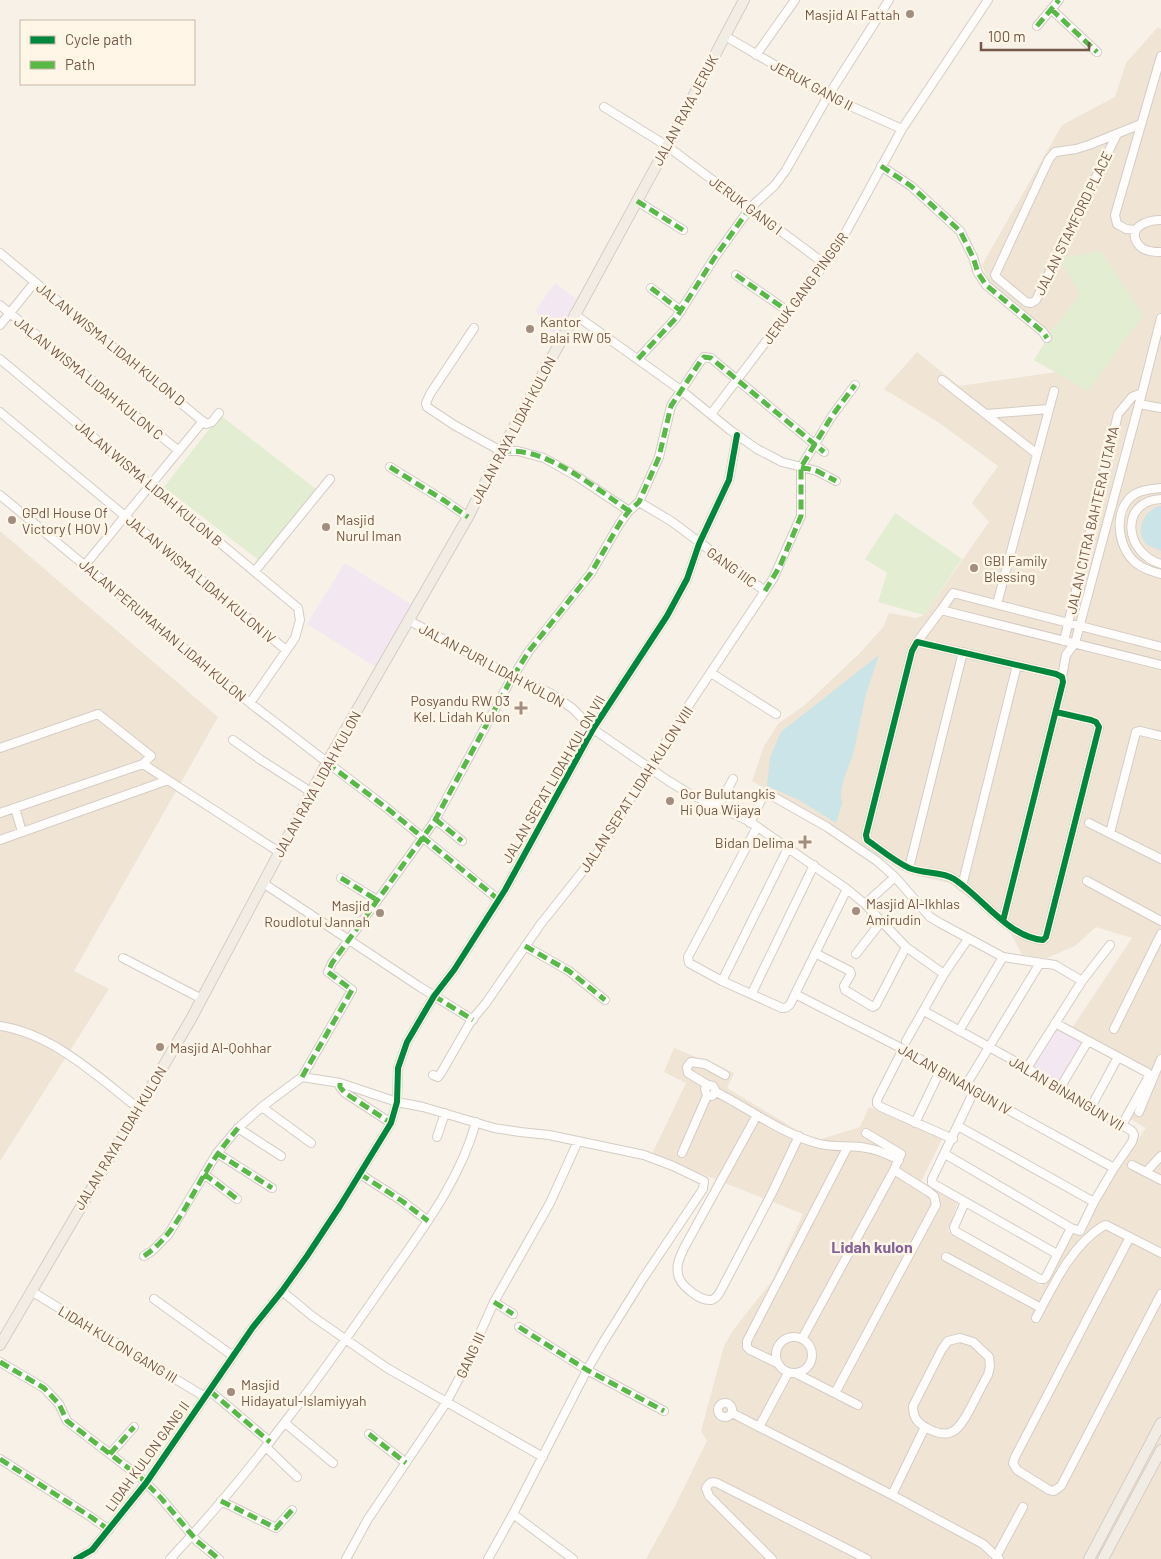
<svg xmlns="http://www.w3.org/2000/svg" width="1161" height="1559" viewBox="0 0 1161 1559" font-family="Barlow,sans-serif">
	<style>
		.residential { fill: #f0e4d5 }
		.education { fill: #f3e7f1 }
		.green { fill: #e2edd2 }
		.water { fill: #cae4e7 }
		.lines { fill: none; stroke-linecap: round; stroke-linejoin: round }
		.minor-casing { stroke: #d5cdc5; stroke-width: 10 }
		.major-casing { stroke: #d5ccc5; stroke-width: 12 }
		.minor { stroke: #fefdfc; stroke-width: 8 }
		.major { stroke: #f2ede4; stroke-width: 10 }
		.quiet { stroke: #58b947; stroke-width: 5; stroke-dasharray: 10 5; stroke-linecap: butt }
		.cycleway-casing { stroke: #fff6e8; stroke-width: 9 }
		.cycleway { stroke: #00873e; stroke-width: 6 }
		.poi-dot { fill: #a28e80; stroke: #fff6e8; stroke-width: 2 }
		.labels { text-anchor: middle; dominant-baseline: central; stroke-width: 5; stroke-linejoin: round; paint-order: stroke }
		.poi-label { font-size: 14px; fill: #745848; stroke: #fff6e8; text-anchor: start }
		.street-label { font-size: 14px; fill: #745848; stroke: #fff6e8 }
		.quarter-label { font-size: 16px; font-weight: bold; fill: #866398; stroke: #fff6e8 }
	</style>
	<rect width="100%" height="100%" fill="#f7f1e8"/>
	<path class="residential" d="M1158,27L1161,29V1559H646L674,1508L707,1441L701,1431L724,1346L734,1329L772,1281L803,1214L652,1154L686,1083L664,1072L674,1048L734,1073L727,1088L815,1141L860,1127L869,1107L942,1139L921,1182L958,1202L948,1231L1041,1286L1069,1233L1084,1236L1104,1187L1146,1128L1128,1118L1149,1074L1070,1031L1132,938L1096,927L1075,946L1047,958L1022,955L1011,934L988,912L949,883L910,874L752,781L764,746L778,724L806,704L859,654L884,626L889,613L916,618L924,615L989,522L972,503L998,466L938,422L884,389L917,352L959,386L1057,372L1088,391L1080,294L1049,335L991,287L982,265L1062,125L1115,97L1126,63Z
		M0,531L218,717L74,971L109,989L0,1161Z"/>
	<path class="education" d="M555,283L580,302L560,337L543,325L536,310Z
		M345,563L417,608L379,669L307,624Z
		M1056,1026L1083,1041L1060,1082L1033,1067Z"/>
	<path class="green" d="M1101,251L1143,315L1088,391L1034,360L1049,335L1080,294L1059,258Z
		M220,415L316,489L260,561L164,487Z
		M895,513L962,559L924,615L878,602L887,573L865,559Z"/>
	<path class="water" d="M1161,506V551C1157,549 1150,547 1146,544C1134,531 1145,508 1161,506Z
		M879,655L866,694L853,755L844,778L841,792L842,804L836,823L799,800L767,786L770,758L781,732Z"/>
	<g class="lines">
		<defs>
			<path id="minor" d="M1051,9L1097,52
				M1037,26L1059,0
				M725,36L828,96L902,129
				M756,55L795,0
				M604,107L667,146L825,264
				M1117,134L1036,300L1031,303L1026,302L996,277L995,275L1049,159L1055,152L1076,149L1089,145L1141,124
				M881,166L911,186L960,231L973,257L978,273L986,285L1043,332L1047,338
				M637,201L683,230
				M1161,220C1151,220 1132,224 1135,238C1136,241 1139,246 1142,248C1147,252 1155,252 1161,252
				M1136,230L1126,229L1117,224L1115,215L1161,56
				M0,253L206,424L212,422L219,413
				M736,275L789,312
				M651,288L681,311
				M0,305L179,451
				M574,314L682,391L730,430L757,449L782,462L817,471L836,481
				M0,325L35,282
				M474,328L430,394L426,403L427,407L454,425L501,451H518L544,458L578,477L629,511
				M0,359L298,608L300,620L295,638L250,703
				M638,359L676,318L715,257L750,208L775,185L786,170L828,96L889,0
				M942,380L1037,454
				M1142,393L1161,318
				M1139,404L1161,408
				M0,412L286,650
				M711,414L825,264L847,230L902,129L988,0
				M986,414L1049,409
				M390,467L445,501L468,517
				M1161,488C1152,489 1143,489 1135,494C1112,508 1117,548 1136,563C1142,568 1153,572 1161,574
				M0,495L250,703L388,809L499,900
				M1161,499C1119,501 1124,553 1161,564
				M639,502L671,521L765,591
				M85,565L203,421
				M255,571L330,479
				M997,604L1054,391
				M408,620L513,677L550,693L572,708L593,729L667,780L688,793L749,821L847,889L865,904L906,947L944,974
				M917,642L941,610
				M1161,647L953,593L941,610L1161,665
				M711,673L776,714
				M1062,677L1066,655L1075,643L1142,393L1132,397L1118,414L1064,641
				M233,740L261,760L311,792
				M0,748L98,714L151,756L143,764L0,813
				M143,764L279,852
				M718,807L733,779
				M15,808L22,832
				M435,819L462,841
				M750,823L763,796L768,795L774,797L827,827L877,861L895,877L930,917L940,923L1003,957L1055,965L1082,981
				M1089,823L1161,859
				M757,827L688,957L689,963L722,981L782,1008C790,1009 792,1000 795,994L847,889
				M1110,833L1136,732L1140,731L1161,736
				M0,840L168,780
				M909,868L963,652
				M341,878L377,900
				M1087,881L1161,921
				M263,883L420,987L473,1020
				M962,886L1017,665
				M865,904L895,877
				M1003,921L1063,682L1062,677L1056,674L917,642L912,651L866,835L867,840C880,849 894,861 909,868C923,874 942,871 954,879C982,897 1008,937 1043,940L1046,937L1099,727L1096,722L1091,720L1056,712
				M525,946L569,971L605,1000
				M815,953L850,971L851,974L844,986L845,990L873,1007L876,1005L906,947
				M856,954L881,922
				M123,958L202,999
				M722,981L788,848
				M752,993L814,865
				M795,994L903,1049L974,1091L1114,1168
				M924,1011L1027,1068L1132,1131L1134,1135L1132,1142L1114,1168L1094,1202L1080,1231L1071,1228L945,1154
				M1055,1023L1148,1073V1078L1122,1125
				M0,1026C53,1034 97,1076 138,1108
				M1114,1029L1161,934
				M959,1031L1003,957
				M906,1041L944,974L968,939
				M903,1049L877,1100V1104L881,1107L953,1139
				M1027,1068L1082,981L1110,945
				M433,1075L438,1077L441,1073L471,1021L486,1003L540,925L598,852L681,717L773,579L801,516V467L832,416L855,385
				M302,1077L340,1083L397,1102L423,1107L494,1128L520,1132L549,1135L644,1155L673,1166L704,1181L703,1189L642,1280L604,1341L587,1370L513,1514L488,1559
				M340,1083V1087L345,1093L391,1123
				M708,1085L688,1073L687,1067L691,1062L705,1064L725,1075
				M966,1085L1040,963
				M1060,1088L1088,1041
				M974,1091L932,1179V1183L1057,1254
				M716,1092C748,1108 781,1133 816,1143C832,1148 850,1145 866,1148C878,1149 888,1155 899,1160
				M262,1107L311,1143
				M1091,1107L1118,1057
				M1139,1112L1161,1059
				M757,1115L684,1248C680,1257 676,1264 678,1274C679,1285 700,1301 711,1300C716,1299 718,1295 720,1292L772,1193L799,1136
				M915,1123L940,1071
				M958,1126L1094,1202
				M238,1128L281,1156
				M437,1137L445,1113
				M217,1153L272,1188
				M682,1153L707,1096L705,1089L708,1085L713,1086L716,1092L712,1096H707
				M1132,1165L1161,1180
				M1146,1172L1161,1156
				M204,1174L237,1199
				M360,1174L402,1201L428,1221
				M965,1202L954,1227L955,1231L1040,1279H1044L1046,1277L1071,1228
				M1130,1237L1015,1457L1013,1463L1017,1470L1049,1490L1054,1491L1061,1486L1161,1294
				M144,1256L152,1251L168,1235L217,1153L238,1128L263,1106L302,1077L352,990L328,972L332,963L434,822L509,683L529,651L591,573L620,523L629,511L639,502L659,457L671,406L700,362L704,357L711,358L824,452
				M946,1257L1041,1308
				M31,1291L205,1397
				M282,1291L312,1316L387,1368L543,1457
				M154,1299L233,1356
				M494,1302L513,1314
				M1036,1318C1053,1286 1071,1246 1103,1226L1106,1225L1161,1253
				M519,1327L587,1370L664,1411
				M776 1355a18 18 0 1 1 36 0a18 18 0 1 1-36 0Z
				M960,1338L973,1342L989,1357L990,1366L988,1375C982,1385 977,1396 971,1407C960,1428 952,1442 927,1428C917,1423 913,1417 913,1406L942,1349L948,1341Z
				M802,1339L894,1170L901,1154L866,1133
				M0,1362L44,1388L59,1404L67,1421L140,1477L161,1498L197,1541L219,1559
				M777,1363L750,1350L747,1347V1341L847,1148
				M797,1374L858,1405
				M210,1391L270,1442
				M835,1393L936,1205L934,1196L929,1192L894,1170
				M718 1410a7 7 0 1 1 14 0a7 7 0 1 1-14 0Z
				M732,1413L892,1495L983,1544L999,1559
				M285,1423L333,1463
				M759,1427L788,1373
				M369,1434L406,1463
				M266,1447L297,1477
				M110,1454L134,1427
				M0,1459L91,1517L109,1530
				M892,1495L925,1427
				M221,1501L276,1528L292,1510
				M513,1514L573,1559
				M997,1555L1023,1507
				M76,1559L92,1550L146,1483L253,1327L282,1291L307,1256L340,1206L391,1123L397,1102L398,1068L407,1042L434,996L454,970L505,890L593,729L667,616L687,579L699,544L729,480L737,435
				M170,1559C251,1473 320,1377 387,1280C421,1231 460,1181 476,1122
				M346,1559L368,1519L446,1403L464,1369L494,1302L550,1203L578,1141
				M772,1559L709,1496L706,1488C709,1483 711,1481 717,1483L867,1559"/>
			<path id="major" d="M0,1345L191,1019L330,757L468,517L501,451L667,146L744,0
				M1089,1559L1161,1423
				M1103,1559L1161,1450"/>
		</defs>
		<use href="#minor" class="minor-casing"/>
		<use href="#major" class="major-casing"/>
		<use href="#minor" class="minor"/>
		<use href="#major" class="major"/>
		<path class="quiet" d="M1051,9L1097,52
			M1037,26L1059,0
			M881,166L911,186L960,231L973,257L978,273L986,285L1043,332L1047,338
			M637,201L683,230
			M736,275L789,312
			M651,288L681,311
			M638,359L676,318L715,257L750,208
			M501,451C512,451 521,451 532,454C563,462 602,492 629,511
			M390,467L445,501L468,517
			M801,467L817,471L836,481
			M765,591L780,566L801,516V467L832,416L855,385
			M327,763L388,809L499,900
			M435,819L462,841
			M341,878L377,900
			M525,946L569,971L605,1000
			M434,996L473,1020
			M302,1077L352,990L328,972L332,963L434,822L509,683L529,651L591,573L620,523L629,511L639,502L659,457L671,406L700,362L704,357L711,358L824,452
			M340,1083V1087L345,1093L391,1123
			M217,1153L272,1188
			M204,1174L237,1199
			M360,1174L402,1201L428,1221
			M144,1256C174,1236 188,1201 206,1172C215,1156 227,1142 238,1128
			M494,1302L513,1314
			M519,1327L587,1370L664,1411
			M0,1362L44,1388L59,1404L67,1421L140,1477L161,1498L197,1541L219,1559
			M210,1391L270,1442
			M369,1434L406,1463
			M110,1454L134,1427
			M0,1459L91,1517L109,1530
			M221,1501L276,1528L292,1510"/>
		<defs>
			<path id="cycleway" d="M1003,921L1063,682L1062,677L1056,674L917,642L912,651L866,835L867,840C880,849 894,861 909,868C923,874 942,871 954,879C982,897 1008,937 1043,940L1046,937L1099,727L1096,722L1091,720L1056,712
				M76,1559L92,1550L146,1483L253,1327L282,1291L307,1256L340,1206L391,1123L397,1102L398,1068L407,1042L434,996L454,970L505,890L593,729L667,616L687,579L699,544L729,480L737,435"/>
		</defs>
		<use href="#cycleway" class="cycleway-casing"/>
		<use href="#cycleway" class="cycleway"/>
	</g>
	<g class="poi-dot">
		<circle cx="910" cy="14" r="5"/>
		<circle cx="530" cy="329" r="5"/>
		<circle cx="12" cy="520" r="5"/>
		<circle cx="326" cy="527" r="5"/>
		<circle cx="974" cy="568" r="5"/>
		<path d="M518.5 700.5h5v5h5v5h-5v5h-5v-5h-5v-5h5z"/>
		<circle cx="670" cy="801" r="5"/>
		<path d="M802.5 834.5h5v5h5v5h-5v5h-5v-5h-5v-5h5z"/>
		<circle cx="856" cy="911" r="5"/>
		<circle cx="380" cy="913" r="5"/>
		<circle cx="160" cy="1047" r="5"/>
		<circle cx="231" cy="1392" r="5"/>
	</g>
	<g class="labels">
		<g class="poi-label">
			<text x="900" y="14" text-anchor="end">Masjid Al Fattah</text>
			<text x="540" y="321">Kantor<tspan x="540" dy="16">Balai RW 05</tspan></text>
			<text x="22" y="512">GPdI House Of<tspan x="22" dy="16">Victory ( HOV )</tspan></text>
			<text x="336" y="519">Masjid<tspan x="336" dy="16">Nurul Iman</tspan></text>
			<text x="984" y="560">GBI Family<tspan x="984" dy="16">Blessing</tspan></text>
			<text x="510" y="700" text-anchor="end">Posyandu RW 03<tspan x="510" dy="16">Kel. Lidah Kulon</tspan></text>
			<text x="680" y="793">Gor Bulutangkis<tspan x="680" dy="16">Hi Qua Wijaya</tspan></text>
			<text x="794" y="842" text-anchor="end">Bidan Delima</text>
			<text x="866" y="903">Masjid Al-Ikhlas<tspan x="866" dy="16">Amirudin</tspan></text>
			<text x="370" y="905" text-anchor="end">Masjid<tspan x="370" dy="16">Roudlotul Jannah</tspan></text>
			<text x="170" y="1047">Masjid Al-Qohhar</text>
			<text x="241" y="1384">Masjid<tspan x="241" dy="16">Hidayatul-Islamiyyah</tspan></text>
		</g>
		<g class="street-label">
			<text transform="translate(812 85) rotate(28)">JERUK GANG II</text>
			<text transform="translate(685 110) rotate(-62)">JALAN RAYA JERUK</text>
			<text transform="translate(746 205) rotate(37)">JERUK GANG I</text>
			<text transform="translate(1073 223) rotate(-64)">JALAN STAMFORD PLACE</text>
			<text transform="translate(805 288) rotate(-54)">JERUK GANG PINGGIR</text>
			<text transform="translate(111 344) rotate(39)">JALAN WISMA LIDAH KULON D</text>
			<text transform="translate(89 378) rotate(39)">JALAN WISMA LIDAH KULON C</text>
			<text transform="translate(513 430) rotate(-62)">JALAN RAYA LIDAH KULON</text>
			<text transform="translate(149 483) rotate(40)">JALAN WISMA LIDAH KULON B</text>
			<text transform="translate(1092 520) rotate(-77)">JALAN CITRA BAHTERA UTAMA</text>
			<text transform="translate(732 567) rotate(36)">GANG IIIC</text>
			<text transform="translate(201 579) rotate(40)">JALAN WISMA LIDAH KULON IV</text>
			<text transform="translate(163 630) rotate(40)">JALAN PERUMAHAN LIDAH KULON</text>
			<text transform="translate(492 665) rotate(28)">JALAN PURI LIDAH KULON</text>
			<text transform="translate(553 779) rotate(-60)">JALAN SEPAT LIDAH KULON VII</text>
			<text transform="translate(317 784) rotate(-61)">JALAN RAYA LIDAH KULON</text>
			<text transform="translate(636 789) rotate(-57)">JALAN SEPAT LIDAH KULON VIII</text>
			<text transform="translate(955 1079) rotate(30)">JALAN BINANGUN IV</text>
			<text transform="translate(1067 1093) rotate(31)">JALAN BINANGUN VII</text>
			<text transform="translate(120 1138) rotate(-59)">JALAN RAYA LIDAH KULON</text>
			<text transform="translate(118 1344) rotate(31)">LIDAH KULON GANG III</text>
			<text transform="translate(470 1355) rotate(-65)">GANG III</text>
			<text transform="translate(147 1456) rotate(-54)">LIDAH KULON GANG II</text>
		</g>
		<g class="quarter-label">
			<text x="872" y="1246">Lidah kulon</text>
		</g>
	</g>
	<rect x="20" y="20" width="175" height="65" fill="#fff6e8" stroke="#c7b7a8"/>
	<rect x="30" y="36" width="25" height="8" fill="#00873e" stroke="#c7b7a8"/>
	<text x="65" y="45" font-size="15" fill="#745848">Cycle path</text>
	<rect x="30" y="61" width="25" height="8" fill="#58b947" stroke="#c7b7a8"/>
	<text x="65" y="70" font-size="15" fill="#745848">Path</text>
	<path d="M981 42v8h108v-8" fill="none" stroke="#745848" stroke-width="2.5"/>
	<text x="988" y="42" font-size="15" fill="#745848" stroke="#fff6e8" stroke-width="4" paint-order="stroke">100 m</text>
</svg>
